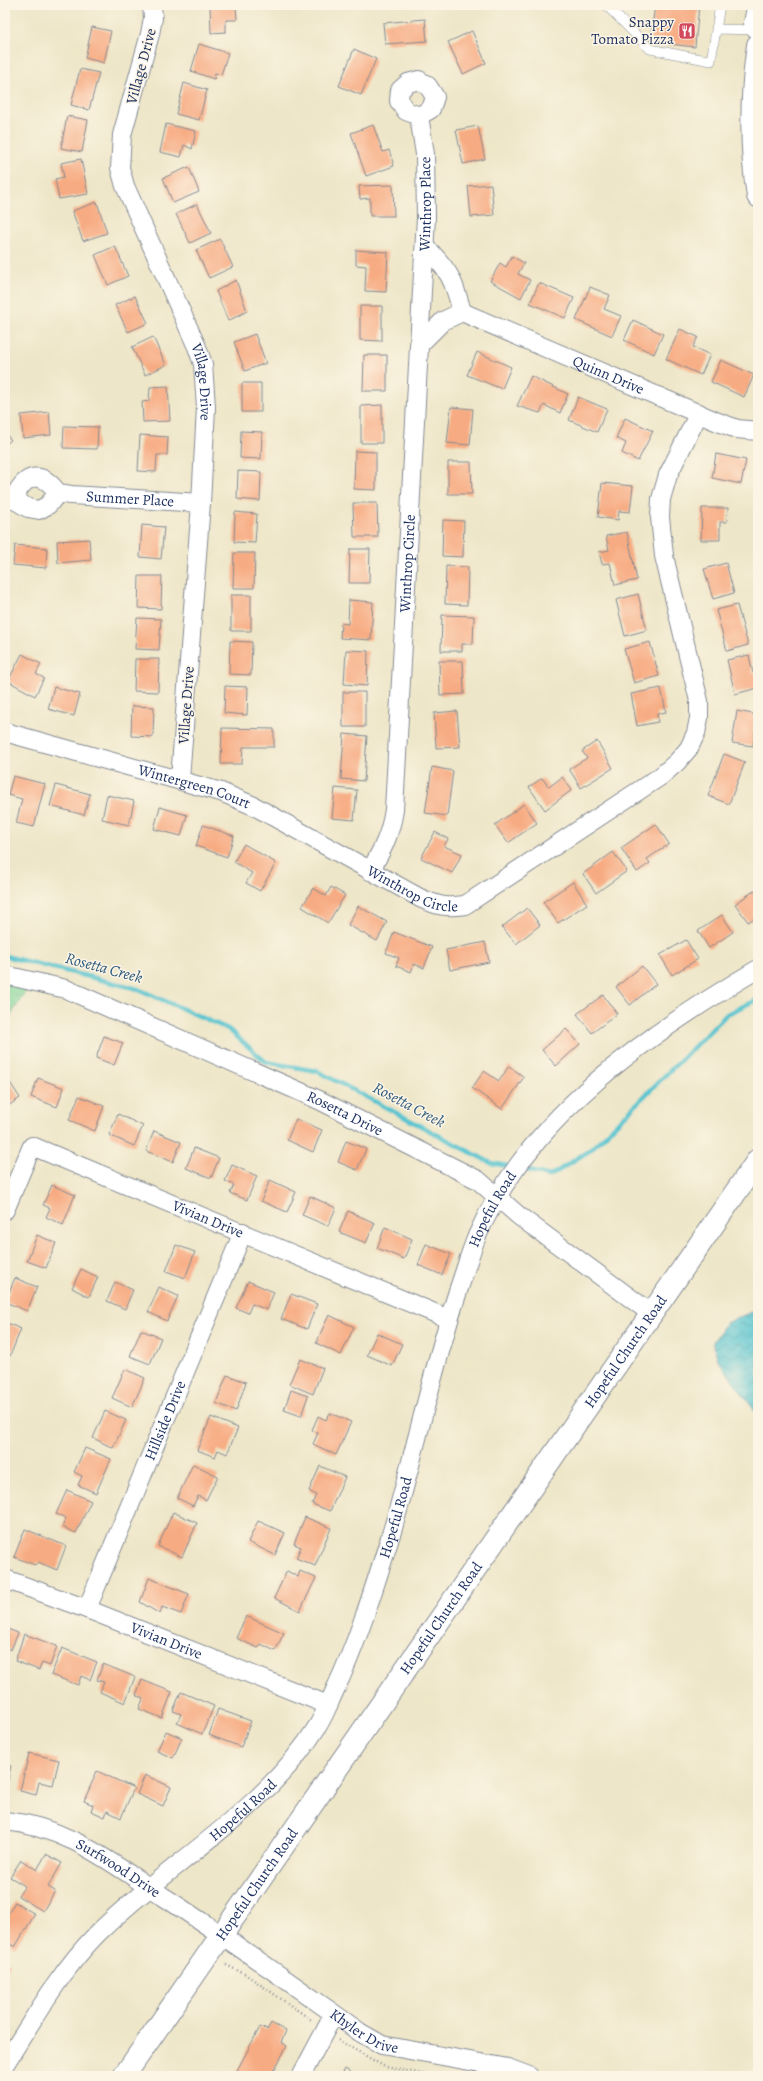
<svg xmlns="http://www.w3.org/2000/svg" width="763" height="2081" viewBox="0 0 763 2081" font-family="Alegreya,serif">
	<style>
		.park { fill: url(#park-tufts); stroke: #4e827b }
		.water { fill: url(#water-waves); stroke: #397a97 }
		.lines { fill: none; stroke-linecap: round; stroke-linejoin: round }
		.stream { stroke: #57c4d0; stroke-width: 4.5 }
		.building { fill: #f7ab82 }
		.service-casing { stroke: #848a93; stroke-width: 10 }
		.minor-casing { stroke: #848a93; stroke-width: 20 }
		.secondary-casing { stroke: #848a93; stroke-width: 24 }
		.path { stroke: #848a93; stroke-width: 2.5; stroke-dasharray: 1 3; stroke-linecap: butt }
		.service { stroke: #fff; stroke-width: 9 }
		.minor { stroke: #fff; stroke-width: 18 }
		.secondary { stroke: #fff; stroke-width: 22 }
		.labels { text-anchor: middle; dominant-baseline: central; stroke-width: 3; stroke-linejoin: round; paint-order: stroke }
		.poi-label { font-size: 15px; fill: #1b2f5e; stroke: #fcf5e5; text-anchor: end }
		.street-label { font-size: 15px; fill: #1b2f5e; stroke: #fcf5e5 }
		.water-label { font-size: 16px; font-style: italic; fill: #2d5c80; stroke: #fcf5e5 }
	</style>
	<defs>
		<pattern id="park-tufts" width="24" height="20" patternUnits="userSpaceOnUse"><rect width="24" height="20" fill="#82d698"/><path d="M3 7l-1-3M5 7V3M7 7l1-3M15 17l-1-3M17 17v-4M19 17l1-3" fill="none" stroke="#70b885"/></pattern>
		<pattern id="water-waves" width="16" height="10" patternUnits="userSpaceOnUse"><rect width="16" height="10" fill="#57c4d0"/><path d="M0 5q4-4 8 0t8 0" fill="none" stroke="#47a0ac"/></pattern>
	</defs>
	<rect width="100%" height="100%" fill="#fcf5e5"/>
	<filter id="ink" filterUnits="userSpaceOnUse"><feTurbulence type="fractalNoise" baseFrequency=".025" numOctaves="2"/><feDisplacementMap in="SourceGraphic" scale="8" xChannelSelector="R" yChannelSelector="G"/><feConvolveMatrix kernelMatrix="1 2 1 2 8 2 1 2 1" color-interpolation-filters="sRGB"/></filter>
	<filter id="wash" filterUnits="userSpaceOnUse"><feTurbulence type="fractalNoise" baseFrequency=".012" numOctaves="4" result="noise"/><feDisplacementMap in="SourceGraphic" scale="16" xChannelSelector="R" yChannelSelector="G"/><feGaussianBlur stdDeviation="0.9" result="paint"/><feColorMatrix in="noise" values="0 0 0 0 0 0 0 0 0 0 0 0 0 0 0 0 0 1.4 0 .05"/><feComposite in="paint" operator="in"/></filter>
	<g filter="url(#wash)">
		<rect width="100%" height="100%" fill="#eee6c8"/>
		<path class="park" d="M5,975L33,980L5,1024Z"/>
		<path class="water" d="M758,1309V1415L718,1360L713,1342L726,1323Z"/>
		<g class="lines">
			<path class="stream" d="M5,956L138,989L228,1029L266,1062L317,1071L491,1163L513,1167
				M522,1169L550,1176L590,1150L727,1014L758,999"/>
		</g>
		<g id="blocks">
			<path class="building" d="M236,5L237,20H226V32L211,33L210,6Z
				M655,5H699L695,47L650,42Z
				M425,19L427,41L385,44L383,23Z
				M92,27L111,31L104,63L85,58Z
				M472,31L486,63L463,74L448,42Z
				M199,44L228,53L221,75L215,73L214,79L191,71Z
				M354,49L376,59L361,95L339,86Z
				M80,69L99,73L89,110L71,105Z
				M184,83L207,90L199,120L176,114Z
				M67,116L88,120L82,152L61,148Z
				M166,124L196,131L192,149L184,145L181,157L160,152Z
				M373,125L383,152L389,150L394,166L366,176L351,133Z
				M478,126L485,159L463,164L456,130Z
				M81,159L88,194L59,199L55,179L64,177L61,163Z
				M189,167L199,192L173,203L163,178Z
				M491,184L494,215L471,217L468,186Z
				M393,185L394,216H370V198L360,199L359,186Z
				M97,202L107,233L83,241L72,211Z
				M197,204L211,233L190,243L176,214Z
				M220,239L233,267L209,278L196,250Z
				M115,246L128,276L108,285L95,255Z
				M356,250L388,252L386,292L365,291L366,266L356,265Z
				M512,256L524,263L518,274L530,280L521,298L490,281L500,263L506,267Z
				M236,280L247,311L228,321L216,291Z
				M539,283L574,298L565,318L530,303Z
				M590,287L610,295L604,309L621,316L612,336L576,320Z
				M135,296L148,323L128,332L115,305Z
				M360,306H382V341L360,340Z
				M633,320L663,334L654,354L624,340Z
				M680,329L698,337L693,347L710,355L701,375L666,359Z
				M255,334L266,363L245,371L234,342Z
				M153,337L166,365L145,375L132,347Z
				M477,352L511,367L502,389L467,375Z
				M364,355H387V391H363Z
				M721,360L754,375L744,397L711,382Z
				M531,376L568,394L560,413L544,405L540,413L517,406Z
				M242,383H261V412H242Z
				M168,386L170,421L143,422L142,402L149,401L150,387Z
				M578,397L607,409L597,432L569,420Z
				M382,405V443H361V406Z
				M451,407L473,409L470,445L447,443Z
				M49,412L51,435L23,438L21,415Z
				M625,418L653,431L638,461L622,453L626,443L616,438Z
				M64,426L98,427L97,449L63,448Z
				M241,431L262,432L261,459L240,458Z
				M5,433L11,440L5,445Z
				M140,435L168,437L167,455H157L156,472L138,471Z
				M355,451L376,452V490L354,489Z
				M716,454L746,460L741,484L712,478Z
				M448,462H471L472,494H448Z
				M238,471L261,472L260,501L237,499Z
				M602,483L633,486L630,512L619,511L618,520L598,517Z
				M353,503H377L378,537H354Z
				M702,508H728L727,522H720V540H701Z
				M235,512L257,514L255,543L234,542Z
				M443,520L464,521L463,557L442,556Z
				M142,525L164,527L161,559L140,557Z
				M627,532L637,580L615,585L610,563L602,564L599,552L609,550L606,536Z
				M89,539L91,560L58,563L57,541Z
				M15,545L47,548L46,568L13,565Z
				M350,549H370L369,583H349Z
				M234,553H255L254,588H233Z
				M726,563L734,593L713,599L704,569Z
				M446,566L468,567L467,605L445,604Z
				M139,576H162L161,609L138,608Z
				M638,594L647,630L625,636L616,600Z
				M231,595H251V631H231Z
				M349,600L373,602L371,640L340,638L341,623L348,624Z
				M737,605L748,645L727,651L716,610Z
				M442,615L474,616L473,644H462V651H441Z
				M137,618L161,619L159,650L135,649Z
				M230,641L252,642L251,675L229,674Z
				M650,642L659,676L634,683L624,649Z
				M346,650L368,651L367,686L344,684Z
				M22,654L41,664L36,674L44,678L35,696L8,681Z
				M749,655L753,673L758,672V688L735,694L727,660Z
				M135,659H159L158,692L134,691Z
				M439,661H463L464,694L440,695Z
				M225,686L248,687L247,715L224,713Z
				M54,687L80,694L74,716L48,709Z
				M661,688L666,712L657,714L658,722L637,726L631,694Z
				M343,692H365V727H343Z
				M132,706L154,707L153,737L131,736Z
				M457,711L460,747L436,748L434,713Z
				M737,711L758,715L753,746L732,743Z
				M222,728L274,729V747H243L242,764H221Z
				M344,734L367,736L364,781L341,779Z
				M597,741L613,768L581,788L569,769L587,758L582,751Z
				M724,754L745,762L729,804L708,796Z
				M432,767L453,771L447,816L425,813Z
				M13,776L45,784L34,827L16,823L22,799L8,795Z
				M562,777L572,790L545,810L529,787L542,778L549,787Z
				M56,785L90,794L84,815L50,806Z
				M335,788L357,790L354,820L332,818Z
				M107,795L134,801L129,825L102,819Z
				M524,804L537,823L508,843L495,825Z
				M160,807L187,815L181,836L154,829Z
				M656,824L669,844L647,859L650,863L637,872L621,848Z
				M203,825L234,836L227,857L196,846Z
				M435,832L448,839L444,846L462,854L452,873L421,858Z
				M244,844L276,863L260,891L246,883L252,873L234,862Z
				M613,852L627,871L596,893L583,874Z
				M573,882L587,904L558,923L543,902Z
				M331,887L345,895L328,923L302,907L313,888L326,896Z
				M758,888V916L748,922L735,904Z
				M358,906L387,922L377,941L348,925Z
				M527,908L540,925L516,944L502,927Z
				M722,915L733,932L709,948L698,931Z
				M394,932L432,947L424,968L414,964L411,972L396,966L399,958L386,953Z
				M686,940L698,959L672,975L660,955Z
				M485,942L489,962L450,970L446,950Z
				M642,966L656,984L630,1005L616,987Z
				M603,995L617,1014L592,1033L577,1014Z
				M566,1029L580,1044L556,1066L542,1050Z
				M104,1036L123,1043L114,1065L96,1058Z
				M509,1066L524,1077L502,1109L472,1088L484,1071L499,1081Z
				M38,1078L64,1088L57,1107L31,1097Z
				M9,1081L20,1098L5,1108V1084Z
				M79,1096L104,1106L95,1131L69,1120Z
				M118,1114L143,1126L134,1146L109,1135Z
				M296,1119L322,1130L313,1152L287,1140Z
				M154,1131L181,1142L173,1162L146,1151Z
				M346,1141L366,1149L357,1170L338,1162Z
				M194,1148L219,1158L211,1178L186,1168Z
				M232,1165L257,1176L247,1200L230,1193L234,1185L225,1181Z
				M270,1180L296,1192L287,1212L261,1201Z
				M52,1185L75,1195L63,1225L46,1217L50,1208L43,1205Z
				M310,1196L336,1208L328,1226L302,1215Z
				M348,1211L375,1223L366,1243L339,1232Z
				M385,1227L412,1239L404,1259L377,1248Z
				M37,1235L56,1243L46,1268L27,1261Z
				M426,1244L451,1254L442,1275L418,1265Z
				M176,1245L195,1252L185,1278L166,1271Z
				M81,1269L98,1277L89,1297L72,1288Z
				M15,1278L37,1287L27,1311L5,1302Z
				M248,1281L274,1292L267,1310L252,1304L248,1313L236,1308Z
				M115,1282L133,1290L125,1309L107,1301Z
				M159,1287L178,1296L167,1321L148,1312Z
				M291,1294L317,1304L307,1329L281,1319Z
				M329,1315L354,1327L341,1355L316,1343Z
				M5,1322L21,1329L10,1356L5,1354Z
				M141,1330L161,1338L150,1364L130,1356Z
				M377,1333L402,1344L392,1366L367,1355Z
				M300,1359L323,1368L313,1394L289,1384Z
				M125,1369L145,1378L132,1407L112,1398Z
				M227,1375L246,1382L236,1411L216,1403Z
				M291,1390L308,1396L301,1416L284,1410Z
				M105,1411L126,1420L113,1448L93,1438Z
				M330,1413L351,1422L336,1455L313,1444L318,1433L312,1430L318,1416L326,1420Z
				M211,1417L238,1428L227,1454L218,1450L215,1457L197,1450Z
				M85,1448L111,1459L96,1493L78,1485L82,1476L74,1472Z
				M193,1464L218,1476L206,1500L198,1496L193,1506L177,1498Z
				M320,1466L345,1477L330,1511L312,1504L316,1495L309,1491Z
				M67,1490L91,1501L76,1533L62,1527L66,1518L56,1514Z
				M173,1512L197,1523L182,1557L158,1546Z
				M305,1517L331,1528L315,1566L296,1558L301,1547L294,1544Z
				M258,1521L285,1533L275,1555L248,1542Z
				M25,1529L66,1546L57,1570L38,1562L35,1565L14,1557Z
				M287,1571L298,1577L300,1571L316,1578L300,1611L274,1598Z
				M149,1578L189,1594L181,1614L162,1607L160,1614L140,1602Z
				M246,1616L284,1633L275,1651L261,1644L258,1648L236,1638Z
				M5,1628L18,1633L11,1650L5,1647Z
				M24,1634L57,1646L50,1666L42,1663L39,1670L15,1661Z
				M62,1648L97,1662L90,1680L81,1676L78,1685L51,1675Z
				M103,1664L135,1677L125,1703L100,1692L104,1682L97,1680Z
				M142,1680L172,1692L162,1718L139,1709L143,1699L136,1695Z
				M181,1692L214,1706L202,1734L177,1723L181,1714L173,1711Z
				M218,1709L251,1721L241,1747L209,1735Z
				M166,1731L182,1738L173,1758L157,1751Z
				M29,1753L59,1760L53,1785L39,1782L36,1795L20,1791Z
				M5,1764L11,1766L6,1789H5Z
				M97,1771L134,1788L121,1818L107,1811L105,1817L91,1811L93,1805L84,1801Z
				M145,1775L171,1787L163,1806L137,1794Z
				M46,1854L62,1863L48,1887L55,1891L43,1911L18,1896L25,1886L10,1877L21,1860L37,1870Z
				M15,1902L35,1914L15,1947L5,1941V1919Z
				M5,1961L10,1964L5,1972Z
				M271,2023L286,2031L281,2042L287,2046L271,2076H234L260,2027L267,2030Z
				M345,2069L357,2076H341Z"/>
		</g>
	</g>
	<g filter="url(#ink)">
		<use href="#blocks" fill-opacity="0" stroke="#848a93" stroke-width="1"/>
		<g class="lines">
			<defs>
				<path id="service" d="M606,5L650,49L711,61L720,5
					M716,29L758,30"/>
				<g id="minor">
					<path id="s1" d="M152,5L153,18L150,34L122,135L120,168L125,186L197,347L203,364L206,407L201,503L180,779"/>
					<path d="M425,246C450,272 453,278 462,312"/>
					<path id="s2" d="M420,344L443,321L462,312L718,422L737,429L758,431"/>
					<path id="s3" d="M58,493L48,505L39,510L28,508L18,502L17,492C30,470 45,475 58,493L71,495L201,503"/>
					<path id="s4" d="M5,732L221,792L254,806L420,898C438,906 446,908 465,905L661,776L677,762L689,748L696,733L699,718V701L664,556L660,517L661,499L668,475L699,413"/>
					<path id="s5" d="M370,871C383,849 390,835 394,810L426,217L425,154L419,116L431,109L435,97L428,86L419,80L408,83L400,90L399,101L406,111L419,116"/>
					<path id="s6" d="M5,975L66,989L319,1100L478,1180L519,1216L652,1314"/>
					<path id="s7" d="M5,1210L32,1146L449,1319"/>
					<path id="s8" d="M5,1579L87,1609L328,1705"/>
					<path id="s9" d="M87,1609L243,1232"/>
					<path id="s10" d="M5,1821C69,1827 112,1864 164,1897C231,1940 296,1987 361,2033L382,2045L508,2068L529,2076"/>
					<path id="s11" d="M5,2064C33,2020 59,1973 96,1935C166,1865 264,1812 317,1727C324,1716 329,1703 335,1690C359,1639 376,1582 393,1528C416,1448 433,1367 459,1288C465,1271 470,1253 477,1236C530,1115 648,1034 758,969"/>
					<path d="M301,2076L334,2014"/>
				</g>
				<g id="secondary">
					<path d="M758,8L755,23L758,28"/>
					<path d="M758,45C751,94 750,146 758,196"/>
					<path id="s12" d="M124,2076L758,1160"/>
				</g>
			</defs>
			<use href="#service" class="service-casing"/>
			<use href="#minor" class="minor-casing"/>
			<use href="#secondary" class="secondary-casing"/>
			<path class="path" d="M226,1965L245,1974L313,2021
				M338,2040L385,2067L435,2076"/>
			<use href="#service" class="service"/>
			<use href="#minor" class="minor"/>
			<use href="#secondary" class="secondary"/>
		</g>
	</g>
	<defs>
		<symbol id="restaurant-square" viewBox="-11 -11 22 22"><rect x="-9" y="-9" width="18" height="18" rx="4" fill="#d1495b" stroke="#fcf5e5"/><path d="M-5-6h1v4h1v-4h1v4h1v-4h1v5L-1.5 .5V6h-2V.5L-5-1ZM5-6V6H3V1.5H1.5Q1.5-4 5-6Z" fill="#fff"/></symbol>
	</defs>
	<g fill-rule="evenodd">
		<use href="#restaurant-square" x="677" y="21" width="20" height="20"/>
	</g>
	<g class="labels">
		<g class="poi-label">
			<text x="674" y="22">Snappy<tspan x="674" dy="17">Tomato Pizza</tspan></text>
		</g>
		<g class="street-label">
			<text transform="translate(141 66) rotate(-75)">Village Drive</text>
			<text stroke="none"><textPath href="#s5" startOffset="673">Winthrop Place</textPath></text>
			<text stroke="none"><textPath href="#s2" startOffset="213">Quinn Drive</textPath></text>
			<text stroke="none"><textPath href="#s1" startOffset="398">Village Drive</textPath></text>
			<text stroke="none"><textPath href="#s3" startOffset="184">Summer Place</textPath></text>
			<text stroke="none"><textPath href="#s5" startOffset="313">Winthrop Circle</textPath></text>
			<text transform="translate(186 705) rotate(-86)">Village Drive</text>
			<text stroke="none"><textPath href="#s4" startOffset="197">Wintergreen Court</textPath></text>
			<text stroke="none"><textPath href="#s4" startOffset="440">Winthrop Circle</textPath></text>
			<text stroke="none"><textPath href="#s6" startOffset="368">Rosetta Drive</textPath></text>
			<text stroke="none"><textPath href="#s11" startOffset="1011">Hopeful Road</textPath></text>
			<text stroke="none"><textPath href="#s7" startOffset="260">Vivian Drive</textPath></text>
			<text stroke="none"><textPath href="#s12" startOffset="881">Hopeful Church Road</textPath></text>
			<text stroke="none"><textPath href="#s9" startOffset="204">Hillside Drive</textPath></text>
			<text stroke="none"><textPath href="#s11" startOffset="687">Hopeful Road</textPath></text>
			<text stroke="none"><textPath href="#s12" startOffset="557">Hopeful Church Road</textPath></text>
			<text stroke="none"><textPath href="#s8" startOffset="173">Vivian Drive</textPath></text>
			<text stroke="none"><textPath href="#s11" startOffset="351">Hopeful Road</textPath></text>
			<text stroke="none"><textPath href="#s10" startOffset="124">Surfwood Drive</textPath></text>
			<text stroke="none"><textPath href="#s12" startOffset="233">Hopeful Church Road</textPath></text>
			<text stroke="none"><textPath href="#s10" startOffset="420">Khyler Drive</textPath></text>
		</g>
		<g class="water-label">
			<text transform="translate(104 968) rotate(15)">Rosetta Creek</text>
			<text transform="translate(409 1105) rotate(28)">Rosetta Creek</text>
		</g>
	</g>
	<rect width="763" height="2081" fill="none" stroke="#fcf5e5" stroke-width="20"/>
</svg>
